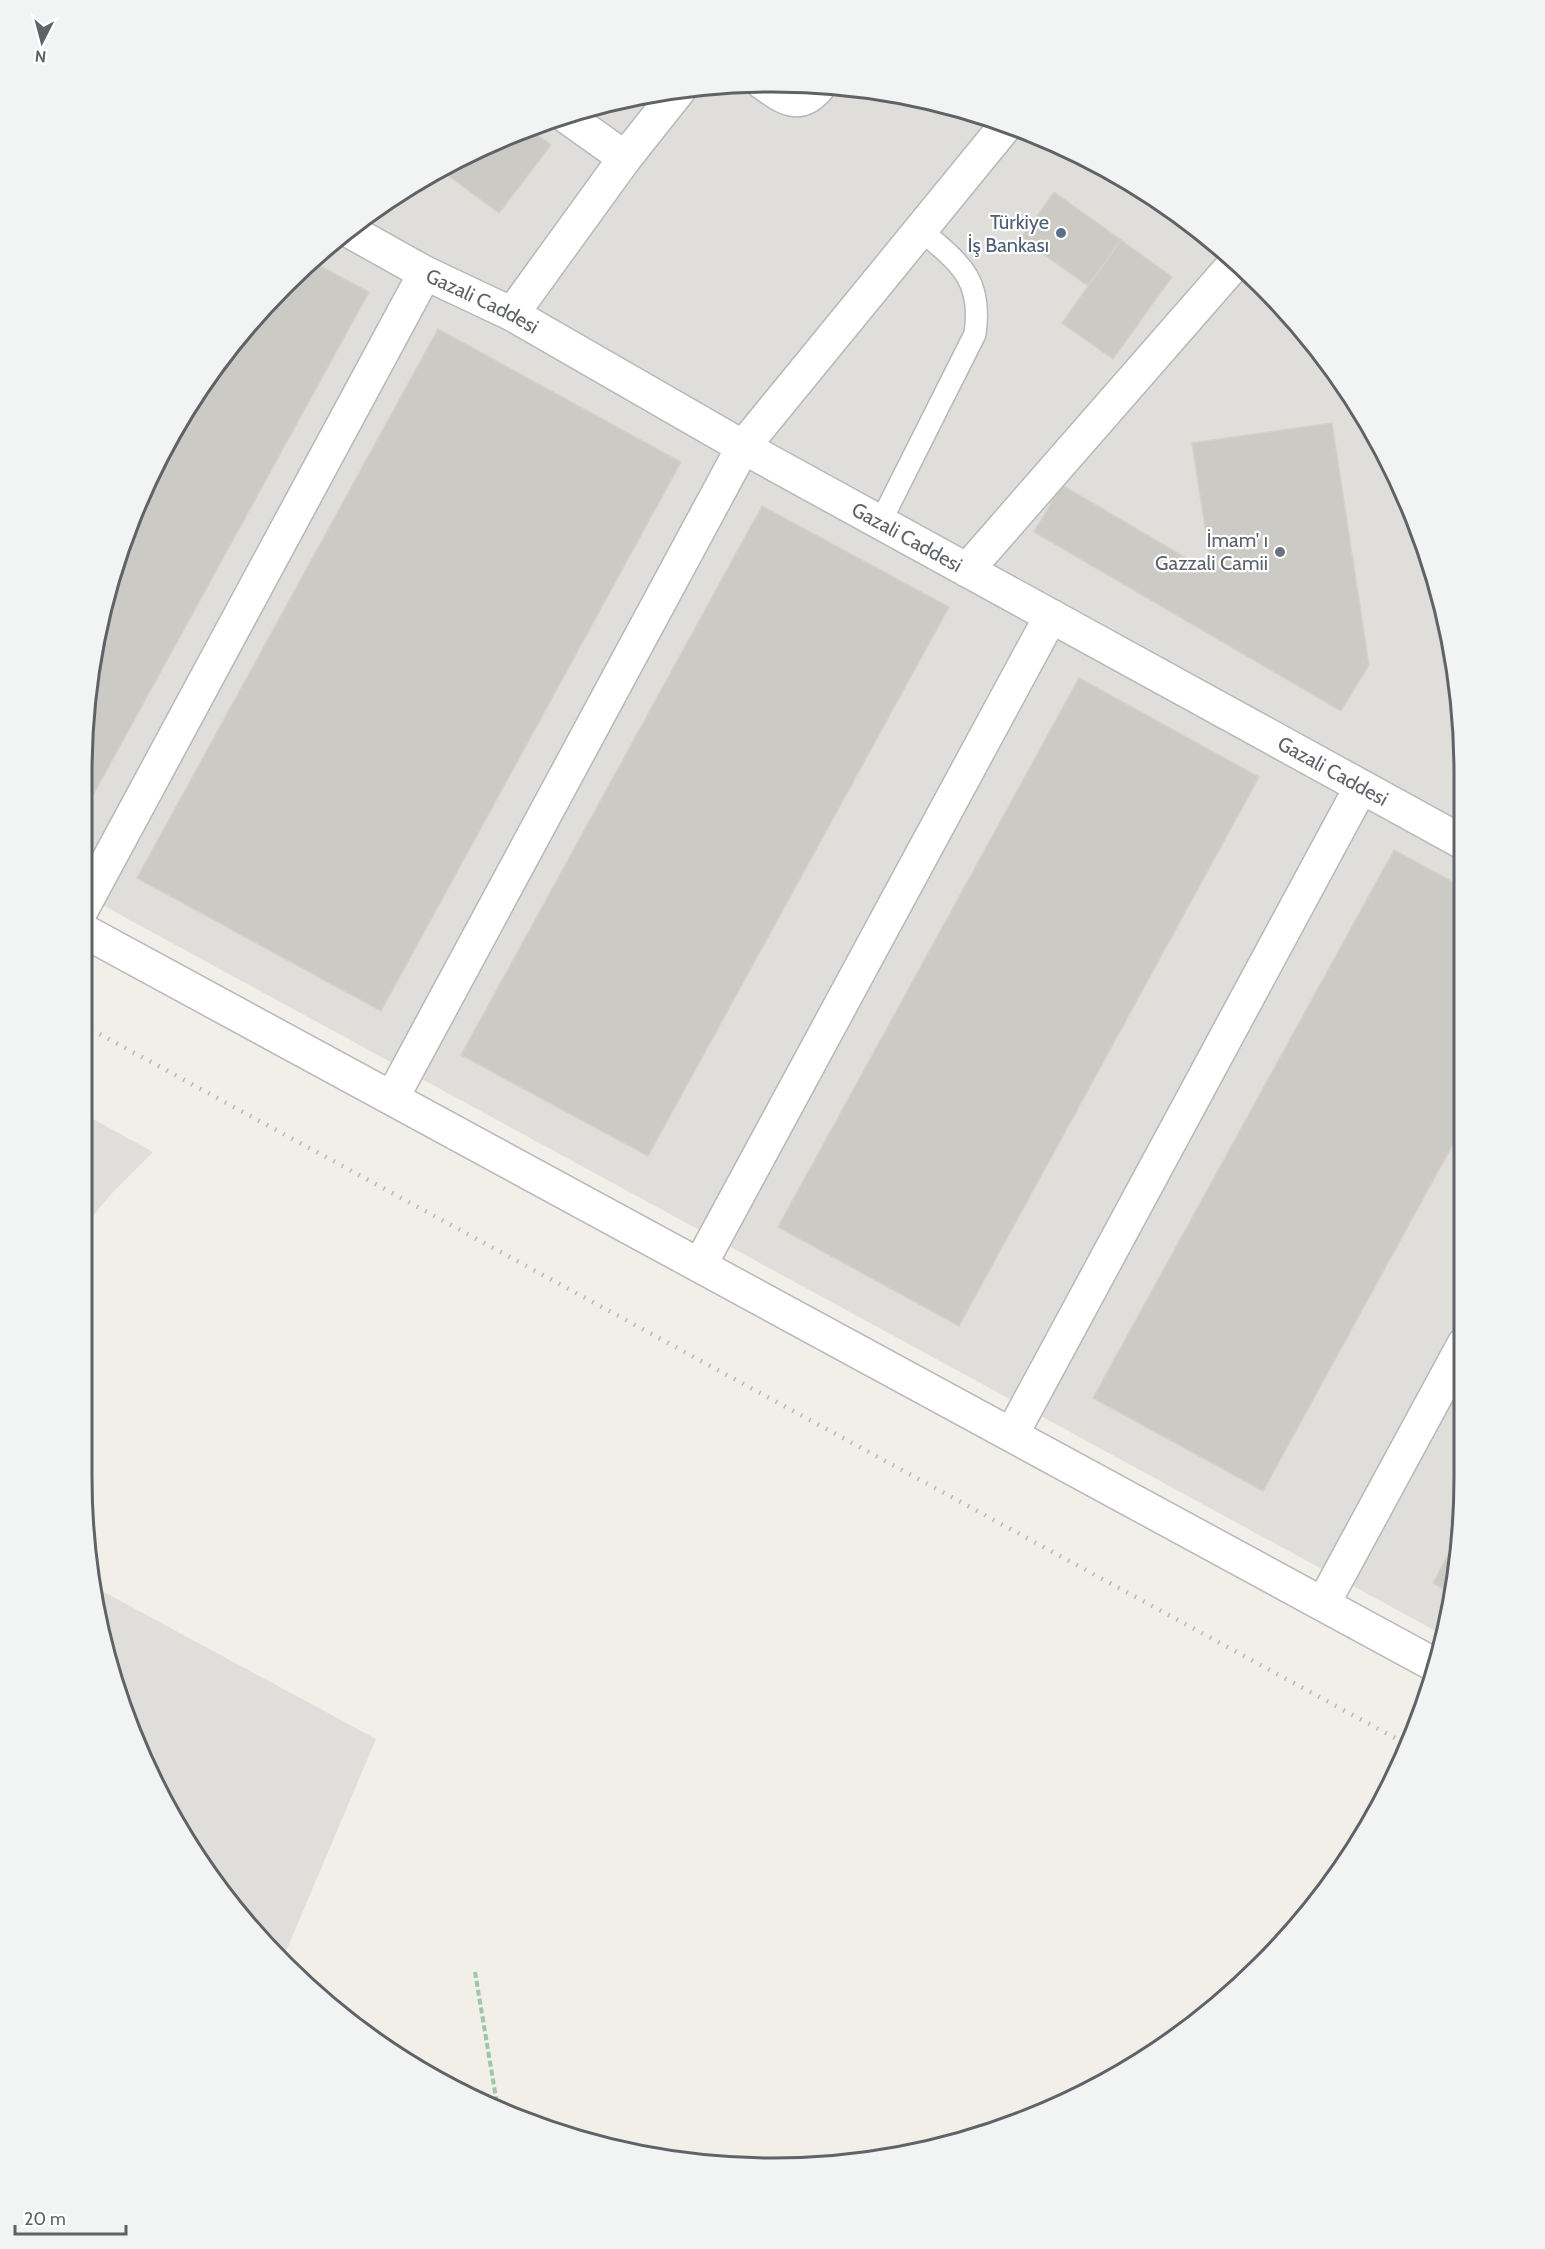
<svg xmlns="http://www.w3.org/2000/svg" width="1545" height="2249" viewBox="0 0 1545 2249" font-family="Cabin,sans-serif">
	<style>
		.industrial { fill: #e0deda }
		.building { fill: #cccac5; stroke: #d6d1c6; stroke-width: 1.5 }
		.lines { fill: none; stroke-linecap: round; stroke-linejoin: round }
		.service-casing { stroke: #b5b8bc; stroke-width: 24 }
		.minor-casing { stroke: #b5b8bc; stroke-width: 36 }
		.path { stroke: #9cc7a9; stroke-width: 4; stroke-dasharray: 6 3; stroke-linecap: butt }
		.service { stroke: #fff; stroke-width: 21 }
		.minor { stroke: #fff; stroke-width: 33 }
		.rail { stroke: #b6b7b8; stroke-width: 4.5; stroke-dasharray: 1.5 8; stroke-linecap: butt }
		.service-dot { fill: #5c6f8a; stroke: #fff; stroke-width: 2 }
		.worship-dot { fill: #6b7280; stroke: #fff; stroke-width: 2 }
		.labels { text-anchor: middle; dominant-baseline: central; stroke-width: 4.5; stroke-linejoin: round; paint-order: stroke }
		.service-label { font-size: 20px; fill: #4e5e75; stroke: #fff; text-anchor: end }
		.street-label { font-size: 20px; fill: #5f6368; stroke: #fff }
		.worship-label { font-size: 20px; fill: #5b616d; stroke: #fff; text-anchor: end }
		.rim { fill: none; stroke: #5f6368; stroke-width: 3 }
	</style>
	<rect width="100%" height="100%" fill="#f1efe8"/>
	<path class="industrial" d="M772,81L907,94L1037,134L1156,197L1261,283L1347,388L1411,508L1451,637L1464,773V1476L1451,1611L1443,1635L82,894L81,772L152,466L224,352L283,284L388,198L508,134L637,94Z
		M84,1114L153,1152L114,1191L84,1226Z
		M91,1585L376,1739L281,1963L198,1861L118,1698Z"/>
	<path class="building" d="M528,128L551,145L499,213L441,170L508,134Z
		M1054,192L1121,240L1088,286L1021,238Z
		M1121,240L1172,277L1113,359L1062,323Z
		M311,261L369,292L81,817V772L94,638L152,466L224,352L283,284Z
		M438,329L681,462L381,1011L137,878Z
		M1332,423L1369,665L1341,711L1034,532L1062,485L1212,573L1192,443Z
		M762,506L949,607L648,1156L461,1055Z
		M1079,678L1259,777L959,1326L778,1227Z
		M1394,850L1464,888V1124L1263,1491L1093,1398Z
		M1458,1537L1452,1594L1433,1583Z"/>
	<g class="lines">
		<defs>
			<path id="service" d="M880,523L975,334C983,278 959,263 921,230"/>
			<g id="minor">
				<path d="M762,82C783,97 799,111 819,86"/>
				<path d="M566,116L625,158"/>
				<path id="s1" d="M348,230L425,273L512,314L743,447L1464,843"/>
				<path d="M512,314L625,158L679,90"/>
				<path d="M967,570L1236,262"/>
				<path d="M82,909L425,273"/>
				<path d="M82,930L1433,1664"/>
				<path d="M392,1098L743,447L1007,124"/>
				<path d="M700,1265L1051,616"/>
				<path d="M1012,1434L1361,787"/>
				<path d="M1323,1604L1464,1344"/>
			</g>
		</defs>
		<use href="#service" class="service-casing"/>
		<use href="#minor" class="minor-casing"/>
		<path class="path" d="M475,1972L498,2110"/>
		<use href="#service" class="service"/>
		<use href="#minor" class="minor"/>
		<path class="rail" d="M83,1025L1406,1744"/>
	</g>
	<circle class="service-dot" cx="1061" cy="233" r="6"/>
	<circle class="worship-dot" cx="1280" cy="552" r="6"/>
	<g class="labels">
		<g class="service-label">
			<text x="1049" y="222">Türkiye<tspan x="1049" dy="23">İş Bankası</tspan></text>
		</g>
		<g class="street-label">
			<text stroke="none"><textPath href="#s1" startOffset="152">Gazali Caddesi</textPath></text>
			<text stroke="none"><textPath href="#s1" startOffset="638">Gazali Caddesi</textPath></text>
			<text stroke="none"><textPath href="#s1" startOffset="1124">Gazali Caddesi</textPath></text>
		</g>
		<g class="worship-label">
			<text x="1268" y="540">İmam' ı<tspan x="1268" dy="23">Gazzali Camii</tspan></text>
		</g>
	</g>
	<path d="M0 0H1545V2249H0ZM773 92H773A681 681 0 0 1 1454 773V1477A681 681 0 0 1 773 2158H773A681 681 0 0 1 92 1477V773A681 681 0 0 1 773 92Z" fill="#f2f3f3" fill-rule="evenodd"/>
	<path class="rim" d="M773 92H773A681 681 0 0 1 1454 773V1477A681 681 0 0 1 773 2158H773A681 681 0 0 1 92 1477V773A681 681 0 0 1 773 92Z"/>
	<g transform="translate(42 42) rotate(186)" stroke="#ffffff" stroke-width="4.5" paint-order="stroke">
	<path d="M0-4.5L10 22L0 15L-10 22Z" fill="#5f6368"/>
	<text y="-9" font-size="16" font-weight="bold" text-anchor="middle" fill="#5f6368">N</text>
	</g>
	<path d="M15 2225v9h111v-9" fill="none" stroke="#5f6368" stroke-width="3"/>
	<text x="24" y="2225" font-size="18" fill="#5f6368" stroke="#ffffff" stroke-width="4.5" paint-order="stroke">20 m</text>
</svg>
